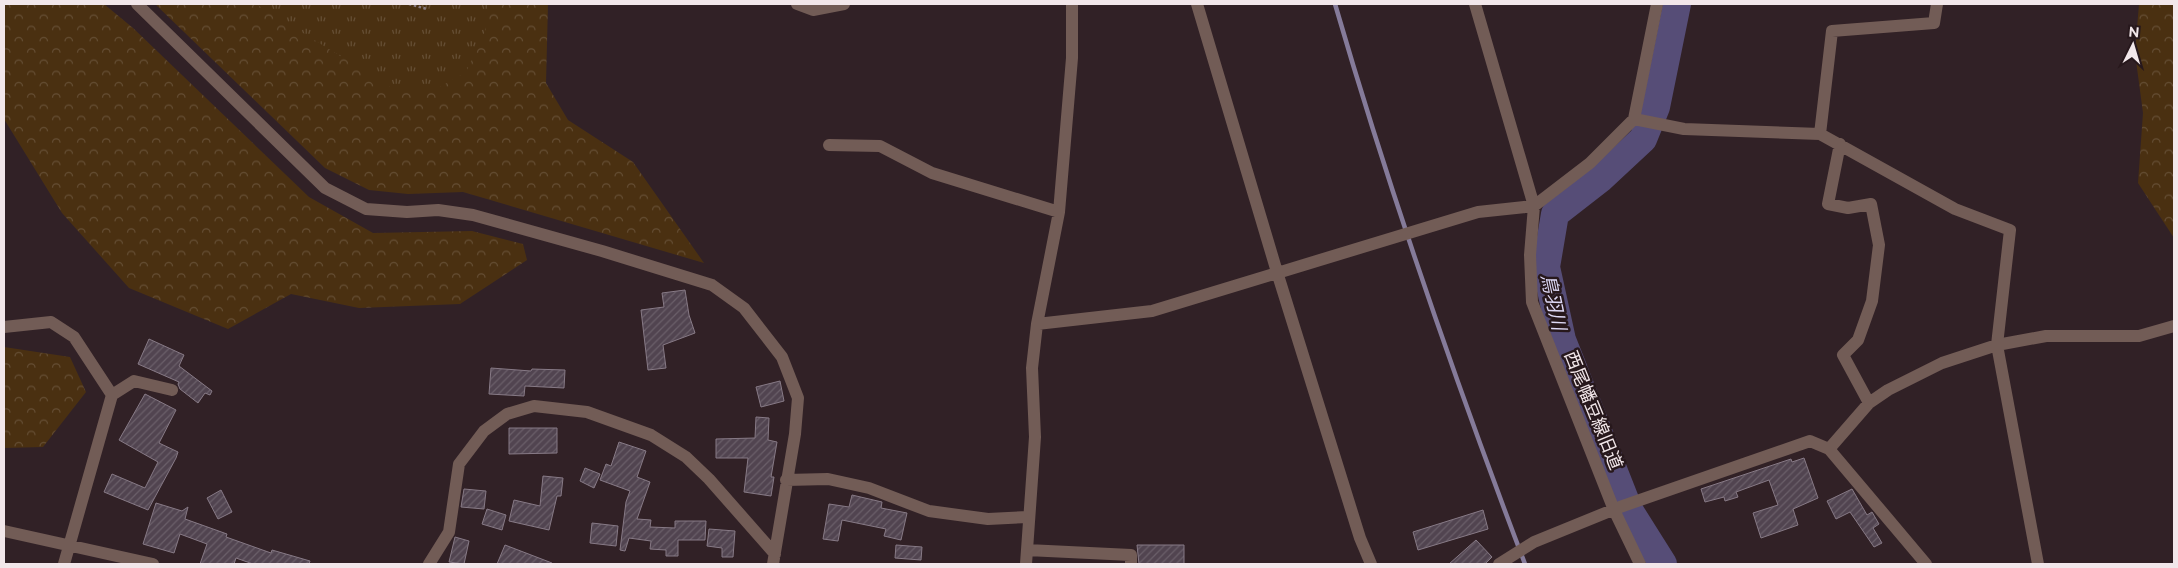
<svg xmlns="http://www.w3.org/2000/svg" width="2178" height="568" viewBox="0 0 2178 568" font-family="Raleway,'Noto Sans JP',sans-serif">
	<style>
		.grass { fill: url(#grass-tufts) }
		.forest { fill: url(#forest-crowns) }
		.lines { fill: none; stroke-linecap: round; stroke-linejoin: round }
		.stream { stroke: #857b9a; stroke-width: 4.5 }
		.river { stroke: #564d77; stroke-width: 28 }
		.building { fill: url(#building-hatch); stroke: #877a86 }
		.path { stroke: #8a7c81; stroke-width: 2.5; stroke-dasharray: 2.5 2.5; stroke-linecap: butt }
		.minor { stroke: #725c56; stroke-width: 12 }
		.labels { text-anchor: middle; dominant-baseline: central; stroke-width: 5; stroke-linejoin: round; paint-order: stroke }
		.street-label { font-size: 18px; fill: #f2e7ea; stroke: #27181c }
		.water-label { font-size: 19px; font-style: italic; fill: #ded9f6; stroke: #27181c }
	</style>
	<defs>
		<pattern id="grass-tufts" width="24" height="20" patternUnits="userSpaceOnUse" patternTransform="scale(1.25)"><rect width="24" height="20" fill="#4a3011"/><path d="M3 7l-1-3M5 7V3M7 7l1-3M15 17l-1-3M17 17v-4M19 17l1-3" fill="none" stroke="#654e34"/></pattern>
		<pattern id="forest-crowns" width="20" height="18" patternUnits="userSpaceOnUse" patternTransform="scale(1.25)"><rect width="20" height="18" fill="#4a3011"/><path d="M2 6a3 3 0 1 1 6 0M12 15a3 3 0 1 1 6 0" fill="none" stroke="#654e34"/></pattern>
		<pattern id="building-hatch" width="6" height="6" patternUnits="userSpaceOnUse" patternTransform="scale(1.25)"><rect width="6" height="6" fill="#514450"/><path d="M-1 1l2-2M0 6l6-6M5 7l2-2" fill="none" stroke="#6a5f69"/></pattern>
	</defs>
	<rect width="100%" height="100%" fill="#312126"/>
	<path class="grass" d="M225,4H505L476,84L391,100Z"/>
	<path class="forest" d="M4,4H104L133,28L309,197L373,233L472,231L523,244L527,260L460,304L359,308L291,294L228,329L129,288L62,213L4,119Z
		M155,4H256L392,88H438L466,72L485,31L488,4H548L546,83L568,120L633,162L704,263L463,192L408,194L369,190L325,168Z
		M2139,4H2174V238L2138,183L2143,113L2135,53Z
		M4,347L70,357L86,392L43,447L4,448Z"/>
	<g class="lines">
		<path class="stream" d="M1335,4C1390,193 1455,380 1525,564"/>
		<path class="river" d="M1663,564L1629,510L1562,340L1546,267L1555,214L1600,179L1643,139L1656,107L1677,4"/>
	</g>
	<path class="building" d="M685,290L689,315L695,333L663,345L666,368L648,370L641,310L664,307L662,293Z
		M149,339L184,355L179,366L212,391L210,395L205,393L198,403L180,389L178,384L179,382L138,364Z
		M491,368L531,371L532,369L565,370L564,388L525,386L524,396L489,394Z
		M780,381L784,401L761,407L756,387Z
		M145,394L176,410L159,443L178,452L176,458L148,510L104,492L112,474L145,488L158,462L119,440Z
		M756,417L769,418L768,440L777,442L771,477H774L771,496L744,492L748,458H716V439L755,438Z
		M509,428H557V453L509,454Z
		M619,442L646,451L637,477L650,482L637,519L651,520L650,527L675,528V521H706L705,540H678V556H666V550L650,549L651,541L629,538L625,551L620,550L626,502L630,491L600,480L606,464L611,466Z
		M1804,458L1818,498L1793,509L1798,525L1761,538L1753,513L1778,505L1769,480L1736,492L1738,497L1725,501L1724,497L1705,502L1701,489L1791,459L1792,462Z
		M585,468L600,474L594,488L580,481Z
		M543,476L563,478L561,496H557L549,530L509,521L514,500L540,506Z
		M464,489L486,491L484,509L461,507Z
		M1852,489L1867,515L1872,512L1879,524L1873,528L1882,543L1874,547L1850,512L1836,519L1827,501Z
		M221,490L232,512L218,519L207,498Z
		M852,495L882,502L881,508L907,513L901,540L884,536L886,529L842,520L838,541L823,539L829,504L849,507Z
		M156,503L182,511L188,507L185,519L227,534L226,537L271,553L272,550L310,561L309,564H253L236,558L234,564H200L207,544L180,534L174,553L143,544Z
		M487,509L506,515L502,530L482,524Z
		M1483,510L1488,529L1418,550L1413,532Z
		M592,523L618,526L616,546L590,543Z
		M709,529L735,531L733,557H722V548L707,546Z
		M455,537L469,541L464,564L449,562Z
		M1476,540L1492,557L1485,564H1449Z
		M505,545L552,563V564H497Z
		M896,545L922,547L921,560L895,558Z
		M1137,545H1184V564H1139Z"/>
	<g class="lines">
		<path class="path" d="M409,4L427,9"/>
		<path class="minor" d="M137,4L325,188L366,209L407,212L438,210L473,215L602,251L712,285L744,308L782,357L798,398L795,434L773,564
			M797,4L813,10L844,4
			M1197,4L1277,272L1360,538L1371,564
			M1475,4L1534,206L1530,255L1532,302L1614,510L1640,564
			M1634,119L1684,129L1820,134L1955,209L2010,230L1997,345L2038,564
			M1820,134L1832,31L1934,23L1937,4
			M1840,144L1828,204L1848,208L1871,204L1879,245L1872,301L1858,340L1843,355L1869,403
			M829,145L880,146L932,173L1059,212
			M1037,324L1152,311L1478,212L1534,206L1590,163L1634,119L1657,4
			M4,327L51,322L74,337L112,395
			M1829,449L1869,403L1888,390L1942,363L1997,345L2046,336H2139L2174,326
			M786,480L828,479L869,488L929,511L988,519L1028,517
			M4,531L153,564
			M1027,550L1131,555V564
			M64,564L112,395L134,381L172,390
			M429,564L449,532L459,464L484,431L507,414L534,406L587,412L651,435L686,457L709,479L775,554
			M1026,564L1035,437L1032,368L1037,324L1059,212L1072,58V4
			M1499,564L1534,542L1620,507L1810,441L1829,449L1926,564"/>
	</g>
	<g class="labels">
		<g class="street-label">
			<text transform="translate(1594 410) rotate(68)">西尾幡豆線旧道</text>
		</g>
		<g class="water-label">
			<text transform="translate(1554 302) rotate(78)">鳥羽川</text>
		</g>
	</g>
	<rect width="2178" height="568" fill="none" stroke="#f2e7ea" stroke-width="10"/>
	<g transform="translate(2133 45) rotate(5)" stroke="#27181c" stroke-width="4" paint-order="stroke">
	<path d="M0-4L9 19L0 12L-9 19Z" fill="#f2e7ea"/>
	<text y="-8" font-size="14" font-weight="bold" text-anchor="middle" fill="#f2e7ea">N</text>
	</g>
</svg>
